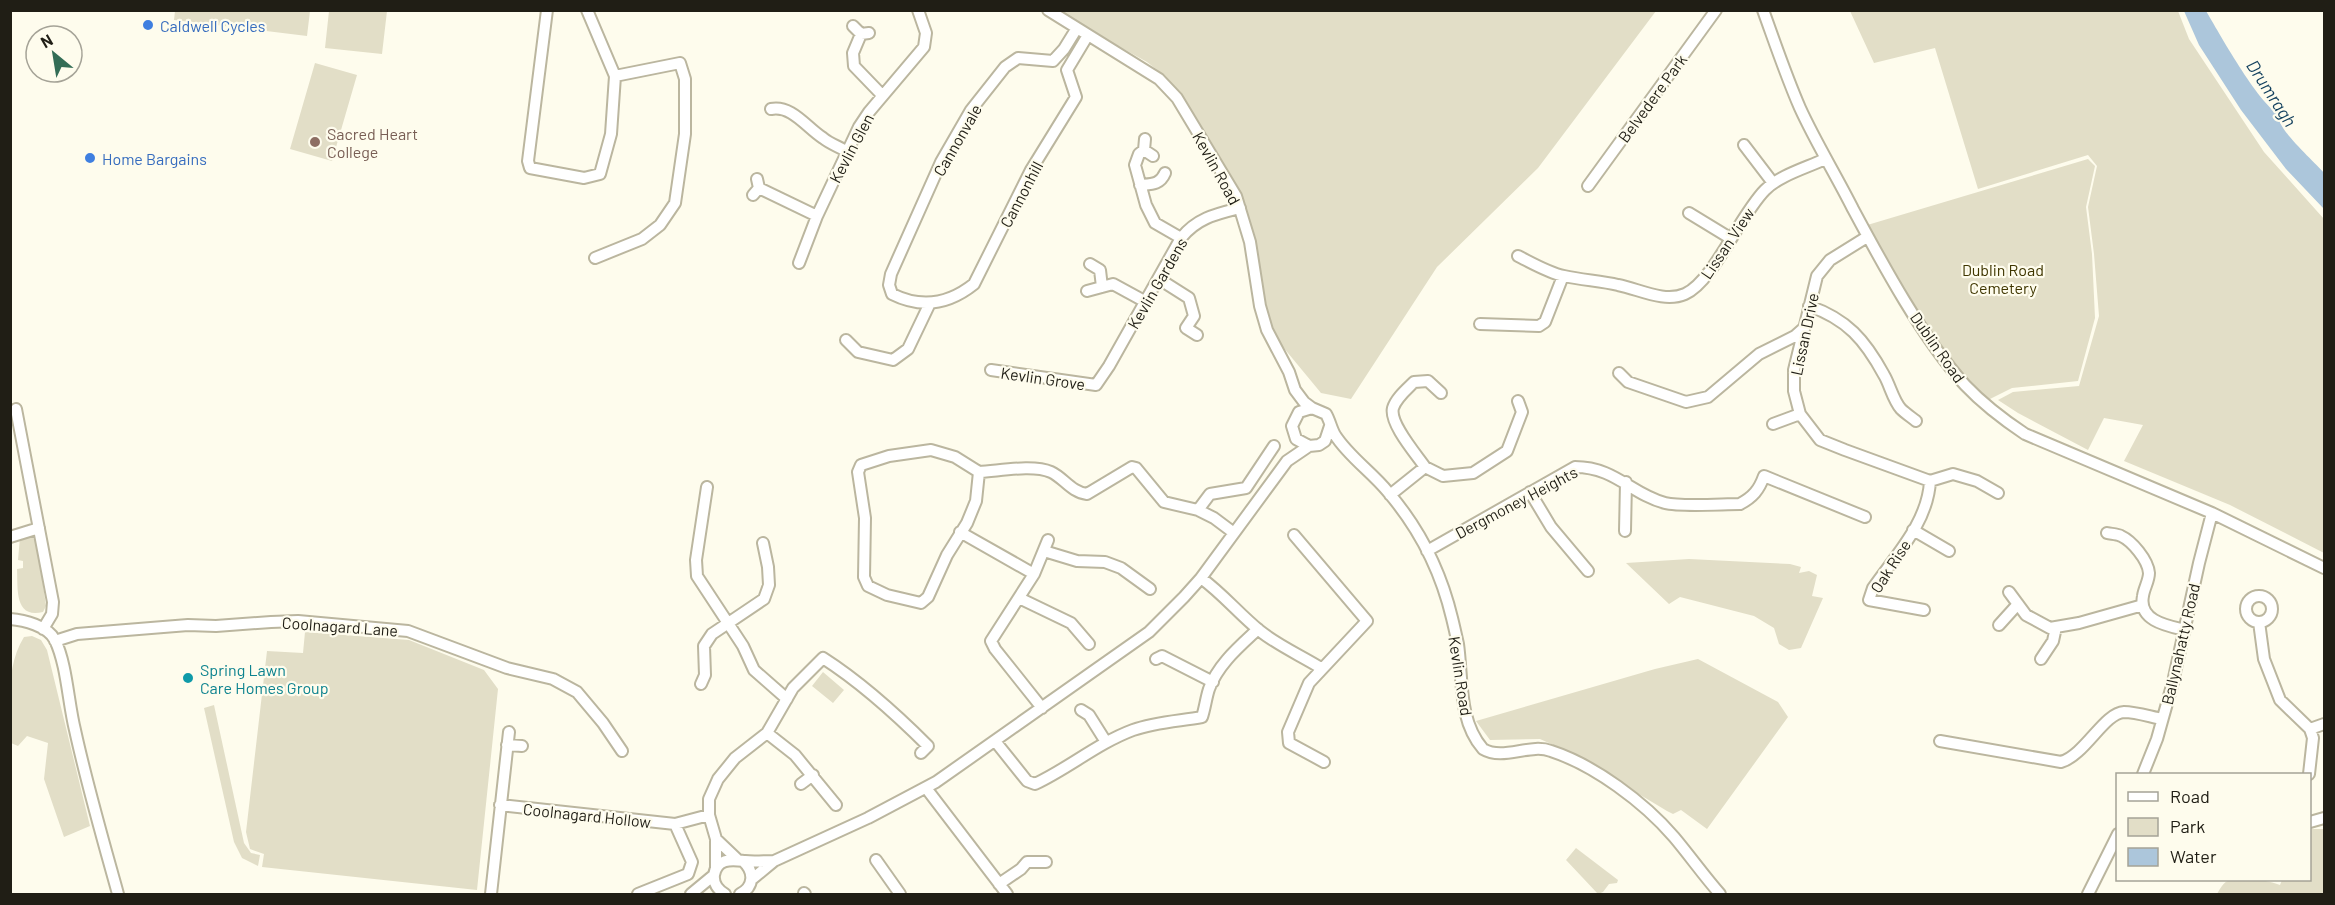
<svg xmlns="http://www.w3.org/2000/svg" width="2335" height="905" viewBox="0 0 2335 905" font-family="Barlow,sans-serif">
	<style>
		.green { fill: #e2dec7 }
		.water { fill: #acc6db }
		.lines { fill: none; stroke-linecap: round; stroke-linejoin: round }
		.minor-casing { stroke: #bbb69f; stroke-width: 14 }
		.minor { stroke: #fff; stroke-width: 10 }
		.shop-dot { fill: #3f7fe0; stroke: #fefced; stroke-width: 2 }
		.education-dot { fill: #8d6e63; stroke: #fefced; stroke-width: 2 }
		.culture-dot { fill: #0f9aa8; stroke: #fefced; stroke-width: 2 }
		.labels { text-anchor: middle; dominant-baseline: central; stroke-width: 4.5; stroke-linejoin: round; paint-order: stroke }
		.shop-label { font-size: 16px; fill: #366cbe; stroke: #fefced; text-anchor: start }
		.street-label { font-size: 16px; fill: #201e15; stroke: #fefced }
		.education-label { font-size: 16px; fill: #785e54; stroke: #fefced; text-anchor: start }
		.park-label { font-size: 16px; fill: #3f3600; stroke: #fefced }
		.culture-label { font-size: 16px; fill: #0d838f; stroke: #fefced; text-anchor: start }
		.water-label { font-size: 18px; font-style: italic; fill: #113f5d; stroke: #fefced }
	</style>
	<rect width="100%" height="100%" fill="#fefced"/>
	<path class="green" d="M175,11V10L310,11L307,36L174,20Z
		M329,11H387L382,54L325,48Z
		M1055,11H1656L1538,168L1437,267L1351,399L1321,393L1283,347L1272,329L1242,199L1233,181L1166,77L1147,62Z
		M1850,11H2178L2189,39L2264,152L2324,219V553L2230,505L2124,461L2143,425L2104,418L2088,450L2018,413L1998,400L2013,392L2079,386L2099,316L2094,254L2088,207L2097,166L2088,155L1978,189L1935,48L1874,63Z
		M315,63L357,75L332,161L290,149Z
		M2088,159L2095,166L2086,207L2092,254L2095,318L2078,381L2012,388L1988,400C1937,352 1900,286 1864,226Z
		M29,535L37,541L46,606L43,612C14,619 18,588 17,569L23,568V561L18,560L20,537Z
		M1689,559L1790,564L1801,567L1799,573L1809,571L1817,575L1812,596L1823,598L1801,648L1789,650L1779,644L1774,628L1754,616L1680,597L1669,604L1626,563Z
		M305,632L409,640L484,670L498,689L477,890L262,867L264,854L250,849L246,832L267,651L303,653Z
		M32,636L41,640L47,650L90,826L64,837L44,779L48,743L27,736L18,746L11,743C10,709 5,667 24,637Z
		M1698,659L1778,702L1788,717L1707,829L1681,810L1673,814L1667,811L1569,752L1540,739L1490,740L1476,721L1655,669Z
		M823,672L844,690L833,703L812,686Z
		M214,705L244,843L251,853L260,855L258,866L242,858L234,842L204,708Z
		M2310,829H2324V894H2217C2220,889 2223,882 2230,880C2243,875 2268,881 2280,885L2282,880H2310Z
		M1576,848L1618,880L1617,883L1609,884L1603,892L1598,894L1566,860Z"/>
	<path class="water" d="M2184,11H2206C2218,31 2259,105 2278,113C2275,128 2314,161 2324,173V209L2286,169L2241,110L2199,45Z"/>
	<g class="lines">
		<defs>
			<path id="minor" d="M547,10L528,161L530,168L584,178L600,174L611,134L615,76L587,10
				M1048,10L1159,79L1177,98L1236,196L1250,242L1260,306L1267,330L1289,372L1295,390L1304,402L1312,408
				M1763,10C1775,43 1786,76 1800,108C1816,143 1836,175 1853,209C1883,265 1923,339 1965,385C1983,404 2004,420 2025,434L2212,513L2324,568
				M853,26L861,34L869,33
				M1077,28L1064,49L1053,61L1018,58L1005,67L971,110L941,162L891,274L889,285L892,294C922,309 949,304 974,284L1031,170L1076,97L1067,70L1088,35
				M861,34L853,53L854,66L882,95
				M771,109C792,105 806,127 823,138C830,144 840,147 848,152
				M1145,139L1144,150L1153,156
				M1744,145L1773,183
				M1144,150L1139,154L1135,165L1146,205L1155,223L1181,238
				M1140,185C1151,184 1160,185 1165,173
				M1588,186L1716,10
				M759,188L817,216
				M753,195L759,188L757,179
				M1689,213L1730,238
				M1867,237L1830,260L1817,276L1794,370V391L1800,414L1820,440L1845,450L1930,481L1953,474L1977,481L1998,493
				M1518,256C1532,263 1549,273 1564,276C1582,280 1601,281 1618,285C1639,289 1664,303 1685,294C1713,282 1740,215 1765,190C1780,175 1806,168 1825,159
				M595,258L642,239L660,225L675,203L685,134V79L680,63L615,76
				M799,263L817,216L859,127L869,112L924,47L926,33L918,10
				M1090,264L1100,270L1102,287
				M1159,279L1189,298L1194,316L1186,328L1197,335
				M1087,291L1113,284L1146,302
				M1809,306C1847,319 1865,340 1884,375C1890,385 1893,400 1901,409C1905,413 1911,417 1916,421
				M1480,324L1539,326L1545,322L1563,276
				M846,340L858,352L893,360L908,349L930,303
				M991,370L1096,385L1109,366L1181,238C1197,218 1216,214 1240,208
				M1619,373L1628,382L1686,402L1708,397L1759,354L1795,336L1804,328
				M16,409L53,602L52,614L43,629
				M1773,424L1800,414
				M1309,446L1296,439L1292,426L1299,412L1312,408L1326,414C1330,421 1331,428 1335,435C1349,457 1372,472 1388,492C1419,528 1441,572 1452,618C1454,626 1456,635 1458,644C1463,680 1458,720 1483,749C1503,761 1530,743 1551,751C1594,765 1644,802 1674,837C1690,856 1704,876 1720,894
				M931,450L955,457L979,472L976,501L967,523L947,555L928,597L921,603L887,595L868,586L864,577L865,518L858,472L861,465L889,456Z
				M1425,467C1416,454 1389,423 1393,408C1396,398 1407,389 1414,382L1428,381L1441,393
				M979,472C999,471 1033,464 1051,472C1064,478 1071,492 1087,494L1132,467L1136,468L1164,502L1198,510L1214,518L1234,533
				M707,487L696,560L697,576L743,646L754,670L787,699
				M1530,492L1551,527L1588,571
				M1390,495L1425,467L1443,476L1473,473L1507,451L1522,412L1518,401
				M1198,510L1210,494L1246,488L1274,446
				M1913,530L1949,551
				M1625,531L1626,482
				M960,532L1034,574
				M2107,533C2111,534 2117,534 2121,536C2132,541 2148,560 2149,573C2149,581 2144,588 2143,596C2138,621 2168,626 2185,630
				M1294,535L1367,621L1309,683L1288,732L1289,743L1324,762
				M10,537L39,528
				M1044,551L1077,561L1105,562L1121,568L1150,589
				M1427,551L1575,467C1615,467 1631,494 1665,503C1681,507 1722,504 1740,504C1753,497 1759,490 1764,476L1865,517
				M1201,578C1223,594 1239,614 1260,631C1279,646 1300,655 1321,668
				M2009,592L2026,615L2050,628L2079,623L2143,605
				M2246 609a13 13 0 1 1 26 0a13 13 0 1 1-26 0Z
				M1019,598L1071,623L1089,644
				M1924,610L1869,600L1873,588C1896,555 1928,522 1930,481
				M10,619C24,620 48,626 55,640C67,665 68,702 75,730C87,785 103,840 118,894
				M2259,622L2264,659L2280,700L2310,729L2313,738L2309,774
				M1999,625L2018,604
				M55,641L77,634L188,625L216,626L271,622L298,621L408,631L507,668L553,679L577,692L603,723L622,751
				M1156,659L1162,656L1213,682
				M2041,659L2053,641L2056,627
				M701,684L705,675L704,646L712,634L764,599L769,585L768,567L763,543
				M1042,708L995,649L991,641L1034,574L1048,540
				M1081,710L1089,715L1106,742
				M2310,729L2324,724
				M767,733L795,755L836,805
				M995,741L1027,781L1035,784C1069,768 1098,743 1133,730C1155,722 1180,721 1202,717C1205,708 1206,698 1209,689C1218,664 1240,646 1258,629
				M1940,741L2061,762C2085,755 2104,713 2124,712C2136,712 2151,717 2162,719
				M507,745L522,746
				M2143,774L2157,739L2173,682L2199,563L2212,513
				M801,784L813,775
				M926,788L1007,894
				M500,805L675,824L709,815
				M2310,822L2324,818
				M716,839L737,859
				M876,860L900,894
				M716,869V839L709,815V799L718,779L735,758L767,733L793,688L823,658C862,683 895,713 928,746L921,753
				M751,880L774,861L868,818L936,782L1149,632L1184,597L1201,578L1287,461L1309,446L1319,445L1325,441L1330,426
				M999,884L1021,869L1027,862H1046
				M804,893L805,894
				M491,894L509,732
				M638,894L688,874L692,862L675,824
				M691,894L714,875
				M725,894C718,890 713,883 714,875C717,857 733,860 745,861C754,862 764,861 774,861
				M740,894C754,887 755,872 743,861
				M2088,894L2118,834"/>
		</defs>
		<use href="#minor" class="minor-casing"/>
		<use href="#minor" class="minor"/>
	</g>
	<g class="shop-dot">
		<circle cx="148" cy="25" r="6"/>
		<circle cx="90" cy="158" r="6"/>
	</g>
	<circle class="education-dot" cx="315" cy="142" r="6"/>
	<circle class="culture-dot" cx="188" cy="678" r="6"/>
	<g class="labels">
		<g class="shop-label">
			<text x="160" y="25">Caldwell Cycles</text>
			<text x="102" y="158">Home Bargains</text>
		</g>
		<g class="street-label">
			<text transform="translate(1652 98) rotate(-54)">Belvedere Park</text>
			<text transform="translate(957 140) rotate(-60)">Cannonvale</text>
			<text transform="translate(851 148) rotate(-62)">Kevlin Glen</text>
			<text transform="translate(1217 168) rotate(61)">Kevlin Road</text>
			<text transform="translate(1021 194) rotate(-62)">Cannonhill</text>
			<text transform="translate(1727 243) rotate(-56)">Lissan View</text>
			<text transform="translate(1157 283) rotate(-60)">Kevlin Gardens</text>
			<text transform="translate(1804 334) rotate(-78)">Lissan Drive</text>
			<text transform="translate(1938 347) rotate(55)">Dublin Road</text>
			<text transform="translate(1043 378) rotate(8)">Kevlin Grove</text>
			<text transform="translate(1516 502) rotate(-28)">Dergmoney Heights</text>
			<text transform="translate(1890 566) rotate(-57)">Oak Rise</text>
			<text transform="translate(340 626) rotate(4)">Coolnagard Lane</text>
			<text transform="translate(2180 644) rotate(-77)">Ballynahatty Road</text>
			<text transform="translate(1461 676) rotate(81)">Kevlin Road</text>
			<text transform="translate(587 815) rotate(6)">Coolnagard Hollow</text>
		</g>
		<g class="education-label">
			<text x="327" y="133">Sacred Heart<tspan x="327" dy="18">College</tspan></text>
		</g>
		<g class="park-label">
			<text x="2003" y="269">Dublin Road<tspan x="2003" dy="18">Cemetery</tspan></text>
		</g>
		<g class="culture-label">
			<text x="200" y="669">Spring Lawn<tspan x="200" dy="18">Care Homes Group</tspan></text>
		</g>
		<g class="water-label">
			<text transform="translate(2272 93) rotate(57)">Drumragh</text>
		</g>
	</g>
	<rect width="2335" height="905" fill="none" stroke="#201e15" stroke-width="24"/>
	<rect x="2116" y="773" width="195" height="108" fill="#fefced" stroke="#a5a397" stroke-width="1.5"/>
	<rect x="2128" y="792" width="30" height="9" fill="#ffffff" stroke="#a5a397" stroke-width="1.5"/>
	<text x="2170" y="803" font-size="18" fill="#201e15">Road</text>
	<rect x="2128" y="818" width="30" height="18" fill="#e2dec7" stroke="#a5a397" stroke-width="1.5"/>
	<text x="2170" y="833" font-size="18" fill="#201e15">Park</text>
	<rect x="2128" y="848" width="30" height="18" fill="#acc6db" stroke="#a5a397" stroke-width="1.5"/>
	<text x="2170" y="863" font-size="18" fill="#201e15">Water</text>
	<g transform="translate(54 54) rotate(330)"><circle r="28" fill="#fefced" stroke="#a5a397" stroke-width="1.5"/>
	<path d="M0-4.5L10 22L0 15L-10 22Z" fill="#336d56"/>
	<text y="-9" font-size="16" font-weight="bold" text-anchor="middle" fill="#201e15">N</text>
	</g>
</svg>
